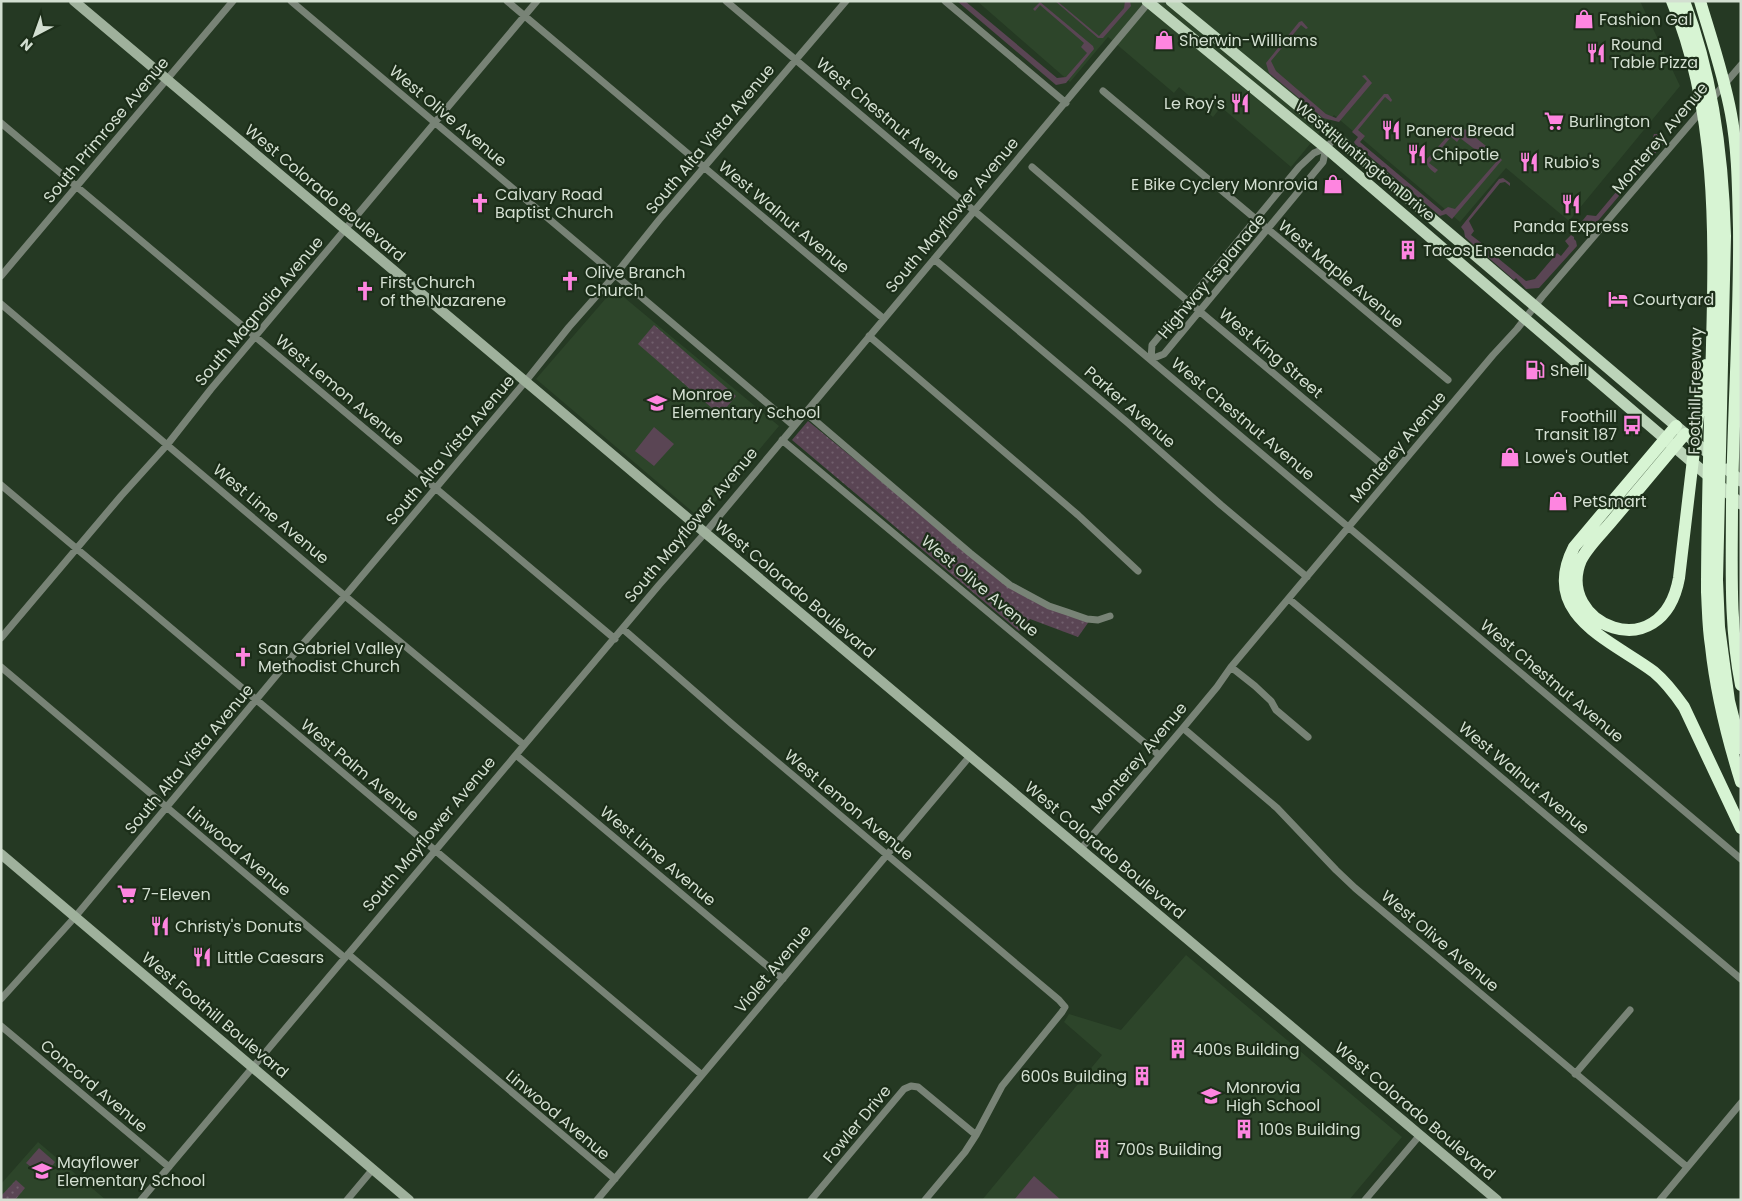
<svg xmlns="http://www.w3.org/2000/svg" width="1742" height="1201" viewBox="0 0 1742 1201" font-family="Poppins,sans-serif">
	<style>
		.built { fill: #2d452a }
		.grass { fill: #5a4554 }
		.park { fill: url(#park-dots) }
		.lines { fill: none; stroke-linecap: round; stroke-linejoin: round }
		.street { stroke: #788376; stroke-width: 7 }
		.secondary { stroke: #9fb19c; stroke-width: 10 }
		.primary { stroke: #bcd4b9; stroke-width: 11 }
		.highway { stroke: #d7f4d3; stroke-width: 12 }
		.labels { text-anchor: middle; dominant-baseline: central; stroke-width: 4.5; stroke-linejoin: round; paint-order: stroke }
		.poi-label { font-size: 16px; fill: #d3dfd1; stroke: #1c2e19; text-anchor: start }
		.street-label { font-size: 16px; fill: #d3dfd1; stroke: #1c2e19 }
	</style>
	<defs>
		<pattern id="park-dots" width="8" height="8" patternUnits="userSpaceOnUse" patternTransform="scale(1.25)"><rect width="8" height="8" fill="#5a4554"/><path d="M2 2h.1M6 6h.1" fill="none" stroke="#715f6c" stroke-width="1.8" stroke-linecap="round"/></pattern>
	</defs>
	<rect width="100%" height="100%" fill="#253923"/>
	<path class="built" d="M977,1H1640L1680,86L1569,221L1506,168L1460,222L1334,115L1291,167L1221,107L1213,117L1179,87L1174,93L1108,37L1070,82Z
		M614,289L779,426L701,519L536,379Z
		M1186,955L1402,1137L1349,1200H982L1102,1055L1064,1022L1069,1014L1121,1030Z
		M38,1142L106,1200H1V1184Z"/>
	<path class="grass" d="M957,1H965L1057,78L1066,77L1087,53L1081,47L1084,43L1040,5L1035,11L1033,9L1040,2L1093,46L1094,49L1066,83L1056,85Z
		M1055,1H1057L1099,36L1124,8L1125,1H1130L1131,6L1103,38H1098Z
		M1302,21L1308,28L1306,29L1301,25L1271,61L1276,71L1326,114L1336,118L1367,81L1362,76L1365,75L1372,83L1339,122L1323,118L1269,73L1266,63L1299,22Z
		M1384,94H1388L1392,100L1391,102L1385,97L1358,130L1365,136L1360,142L1442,211L1448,207L1455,209L1497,161L1491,156L1494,152L1502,160L1452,219L1446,214L1440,216L1355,144L1354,142L1358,137L1352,132Z
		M1454,129L1460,134L1465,129L1486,146V149L1481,154L1460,138L1457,142L1451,137L1429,163L1438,170L1435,173C1430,169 1426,167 1427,159Z
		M1654,134H1657L1663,144L1591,229L1586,228L1584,230L1579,225L1587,215L1596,216L1657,143L1653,137Z
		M1503,178L1510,183V186L1505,182L1500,183L1469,221L1474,231L1471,235L1493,252L1496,248L1498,249L1499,259L1526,281L1535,279L1557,253L1561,256L1569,246L1565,241L1571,235L1574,237V239L1576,241L1577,246L1539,288L1526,289L1516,278L1514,280L1465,237L1464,231L1461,227L1499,179Z
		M654,427L674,444L654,466L635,451Z
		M39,1148L55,1162L44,1177L26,1163Z
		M1034,1176L1061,1200H1014Z"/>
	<path class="park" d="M654,325L736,396L720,415L638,344Z
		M808,421L1009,586L1090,620L1078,637L1030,619L1019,631L792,440Z
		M16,1180L25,1188L15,1200H1V1196Z"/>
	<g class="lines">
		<path class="street" d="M291,1L794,426
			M507,1L884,319
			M726,1L1741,859
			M945,1L1066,103
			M1103,91L1448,380
			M1711,100L1741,65
			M1,123L615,639
			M1326,148L1323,162L1164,354L1151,359L1152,345L1299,167L1314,153L1326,148L1336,137
			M1032,167L1204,315L1379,462
			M934,259L1128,423L1221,505L1307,577
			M1,276L233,1
			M1,304L345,596L524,745
			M869,336L1078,515L1138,571
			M805,412L970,553L1010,585L1049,606L1067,612L1087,619L1098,620L1110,616
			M782,440L1159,755
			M1,485L702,1075
			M1289,599L1741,979
			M623,629L732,724L1059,1000L1065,1007L1062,1012L1002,1086L976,1135L965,1152L925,1200
			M1,638L121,496L167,445L211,389L537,1
			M1,667L345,958
			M1231,667L1255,686L1271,701L1276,710L1308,737
			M1183,728L1277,808L1336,870L1355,888L1687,1167
			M516,755L783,979
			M1080,850L1183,728L1217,687L1231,667L1493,355L1517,329L1542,297L1702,110
			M348,954L615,1179
			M1,999L75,917L300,647L345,596L525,382L569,327L615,275L659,220L846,1
			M1,1026L169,1167
			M1575,1074L1630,1010
			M141,1200L659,585L705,533L1149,2
			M347,1200L373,1169
			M597,1200L970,756
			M811,1200L904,1089L911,1086L918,1087L976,1135
			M1365,1200L1420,1135
			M1660,1200L1741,1103"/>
		<path class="secondary" d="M74,1L1497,1200
			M1,854L409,1200"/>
		<path class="primary" d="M1147,1L1326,148L1741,504
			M1171,1L1336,137L1715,459
			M1727,469L1741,481"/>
		<path class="highway" d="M1672,1C1717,110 1715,230 1712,345C1710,428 1707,510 1707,592C1708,610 1708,628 1711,646C1716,693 1727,737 1741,782
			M1684,1C1713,76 1723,156 1725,236L1717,580L1719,627L1729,701L1741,748
			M1700,1C1711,38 1724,76 1731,114C1738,151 1738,190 1739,228C1740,320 1733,412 1732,504C1732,564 1729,625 1741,685
			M1676,426L1574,547C1539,615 1611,640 1654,672C1666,682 1675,694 1684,707L1741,828
			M1685,434C1661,463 1636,492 1612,521C1602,533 1588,546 1581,560C1554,624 1662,670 1679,578L1701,391L1706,365"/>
	</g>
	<defs>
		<symbol id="shop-bare" viewBox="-9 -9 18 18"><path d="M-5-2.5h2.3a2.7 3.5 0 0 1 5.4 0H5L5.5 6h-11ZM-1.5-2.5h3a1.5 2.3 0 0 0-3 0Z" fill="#fe85e0" stroke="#1c2e19" stroke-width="2.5" paint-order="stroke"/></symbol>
		<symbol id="restaurant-bare" viewBox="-9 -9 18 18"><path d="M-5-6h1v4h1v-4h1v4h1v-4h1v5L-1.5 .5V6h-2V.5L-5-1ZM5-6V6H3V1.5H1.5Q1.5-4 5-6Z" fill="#fe85e0" stroke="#1c2e19" stroke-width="2.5" paint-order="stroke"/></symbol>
		<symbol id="supermarket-bare" viewBox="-9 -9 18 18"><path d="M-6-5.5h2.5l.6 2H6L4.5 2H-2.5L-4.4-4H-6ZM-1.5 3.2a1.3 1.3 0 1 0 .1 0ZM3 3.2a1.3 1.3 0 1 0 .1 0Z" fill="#fe85e0" stroke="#1c2e19" stroke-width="2.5" paint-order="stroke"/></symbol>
		<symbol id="church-bare" viewBox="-9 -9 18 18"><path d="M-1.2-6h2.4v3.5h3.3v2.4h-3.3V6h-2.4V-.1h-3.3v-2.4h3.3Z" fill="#fe85e0" stroke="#1c2e19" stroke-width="2.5" paint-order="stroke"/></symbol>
		<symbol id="building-bare" viewBox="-9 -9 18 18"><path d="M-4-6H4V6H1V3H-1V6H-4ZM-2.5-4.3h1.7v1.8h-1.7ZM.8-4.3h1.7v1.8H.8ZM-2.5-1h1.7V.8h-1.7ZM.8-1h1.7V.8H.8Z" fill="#fe85e0" stroke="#1c2e19" stroke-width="2.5" paint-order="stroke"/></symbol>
		<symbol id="hotel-bare" viewBox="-9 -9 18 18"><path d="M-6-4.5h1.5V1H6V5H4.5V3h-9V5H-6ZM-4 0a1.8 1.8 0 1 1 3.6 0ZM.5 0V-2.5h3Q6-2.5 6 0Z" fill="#fe85e0" stroke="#1c2e19" stroke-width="2.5" paint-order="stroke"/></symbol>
		<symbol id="fuel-bare" viewBox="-9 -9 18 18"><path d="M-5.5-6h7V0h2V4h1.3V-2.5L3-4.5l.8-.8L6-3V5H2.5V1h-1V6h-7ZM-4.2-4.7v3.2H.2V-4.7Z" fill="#fe85e0" stroke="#1c2e19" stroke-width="2.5" paint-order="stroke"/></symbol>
		<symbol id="school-bare" viewBox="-9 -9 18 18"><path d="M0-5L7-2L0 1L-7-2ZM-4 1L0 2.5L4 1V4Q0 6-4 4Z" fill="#fe85e0" stroke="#1c2e19" stroke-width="2.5" paint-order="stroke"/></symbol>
		<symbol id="bus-bare" viewBox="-9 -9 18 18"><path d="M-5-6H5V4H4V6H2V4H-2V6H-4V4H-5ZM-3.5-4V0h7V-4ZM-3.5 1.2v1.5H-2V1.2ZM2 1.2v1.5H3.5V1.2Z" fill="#fe85e0" stroke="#1c2e19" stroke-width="2.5" paint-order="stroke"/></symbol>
	</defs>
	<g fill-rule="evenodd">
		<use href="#shop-bare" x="1570" y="5" width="28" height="28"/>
		<use href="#shop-bare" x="1150" y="26" width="28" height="28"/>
		<use href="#restaurant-bare" x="1582" y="39" width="28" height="28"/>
		<use href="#restaurant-bare" x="1226" y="89" width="28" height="28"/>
		<use href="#supermarket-bare" x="1540" y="107" width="28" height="28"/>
		<use href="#restaurant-bare" x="1377" y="116" width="28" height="28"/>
		<use href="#restaurant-bare" x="1403" y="140" width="28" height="28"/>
		<use href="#restaurant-bare" x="1515" y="148" width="28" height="28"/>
		<use href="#shop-bare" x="1319" y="170" width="28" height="28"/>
		<use href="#church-bare" x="466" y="189" width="28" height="28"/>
		<use href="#restaurant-bare" x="1557" y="190" width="28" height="28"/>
		<use href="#building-bare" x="1394" y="236" width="28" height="28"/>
		<use href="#church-bare" x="556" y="267" width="28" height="28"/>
		<use href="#church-bare" x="351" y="277" width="28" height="28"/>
		<use href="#hotel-bare" x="1604" y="285" width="28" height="28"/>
		<use href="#fuel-bare" x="1521" y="356" width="28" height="28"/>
		<use href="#school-bare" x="643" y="389" width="28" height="28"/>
		<use href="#bus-bare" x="1618" y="411" width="28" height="28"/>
		<use href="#shop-bare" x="1496" y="443" width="28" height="28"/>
		<use href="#shop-bare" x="1544" y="487" width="28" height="28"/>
		<use href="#church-bare" x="229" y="643" width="28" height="28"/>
		<use href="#supermarket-bare" x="113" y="880" width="28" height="28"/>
		<use href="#restaurant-bare" x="146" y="912" width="28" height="28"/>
		<use href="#restaurant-bare" x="188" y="943" width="28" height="28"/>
		<use href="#building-bare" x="1164" y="1035" width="28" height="28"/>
		<use href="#building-bare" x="1128" y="1062" width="28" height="28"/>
		<use href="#school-bare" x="1197" y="1082" width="28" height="28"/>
		<use href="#building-bare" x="1230" y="1115" width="28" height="28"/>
		<use href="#building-bare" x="1088" y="1135" width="28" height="28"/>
		<use href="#school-bare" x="28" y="1157" width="28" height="28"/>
	</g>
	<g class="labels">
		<g class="poi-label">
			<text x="1599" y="19">Fashion Gal</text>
			<text x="1179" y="40">Sherwin-Williams</text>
			<text x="1611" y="44">Round<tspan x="1611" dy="18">Table Pizza</tspan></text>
			<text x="1225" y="103" text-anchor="end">Le Roy's</text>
			<text x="1569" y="121">Burlington</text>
			<text x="1406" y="130">Panera Bread</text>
			<text x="1432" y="154">Chipotle</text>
			<text x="1544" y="162">Rubio's</text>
			<text x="1318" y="184" text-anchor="end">E Bike Cyclery Monrovia</text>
			<text x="495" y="194">Calvary Road<tspan x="495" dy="18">Baptist Church</tspan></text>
			<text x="1571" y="226" text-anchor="middle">Panda Express</text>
			<text x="1423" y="250">Tacos Ensenada</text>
			<text x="585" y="272">Olive Branch<tspan x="585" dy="18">Church</tspan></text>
			<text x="380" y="282">First Church<tspan x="380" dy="18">of the Nazarene</tspan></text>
			<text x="1633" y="299">Courtyard</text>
			<text x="1550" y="370">Shell</text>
			<text x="672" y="394">Monroe<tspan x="672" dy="18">Elementary School</tspan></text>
			<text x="1617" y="416" text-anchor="end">Foothill<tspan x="1617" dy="18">Transit 187</tspan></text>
			<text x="1525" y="457">Lowe's Outlet</text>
			<text x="1573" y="501">PetSmart</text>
			<text x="258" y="648">San Gabriel Valley<tspan x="258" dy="18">Methodist Church</tspan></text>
			<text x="142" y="894">7-Eleven</text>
			<text x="175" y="926">Christy's Donuts</text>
			<text x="217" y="957">Little Caesars</text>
			<text x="1193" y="1049">400s Building</text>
			<text x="1127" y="1076" text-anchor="end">600s Building</text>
			<text x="1226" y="1087">Monrovia<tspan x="1226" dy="18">High School</tspan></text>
			<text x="1259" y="1129">100s Building</text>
			<text x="1117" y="1149">700s Building</text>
			<text x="57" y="1162">Mayflower<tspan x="57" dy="18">Elementary School</tspan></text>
		</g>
		<g class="street-label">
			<text transform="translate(448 116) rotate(40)">West Olive Avenue</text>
			<text transform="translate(888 119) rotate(40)">West Chestnut Avenue</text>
			<text transform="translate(106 130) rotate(-50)">South Primrose Avenue</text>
			<text transform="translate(1660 138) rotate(-50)">Monterey Avenue</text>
			<text transform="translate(710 139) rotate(-50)">South Alta Vista Avenue</text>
			<text transform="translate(1365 161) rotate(40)">West Huntington Drive</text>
			<text transform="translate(325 193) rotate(40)">West Colorado Boulevard</text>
			<text transform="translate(952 215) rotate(-50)">South Mayflower Avenue</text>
			<text transform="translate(784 217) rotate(40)">West Walnut Avenue</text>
			<text transform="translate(1341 274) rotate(40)">West Maple Avenue</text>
			<text transform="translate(1212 276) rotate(-50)">Highway Esplanade</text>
			<text transform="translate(259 311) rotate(-50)">South Magnolia Avenue</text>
			<text transform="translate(1271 353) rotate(40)">West King Street</text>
			<text transform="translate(340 390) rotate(40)">West Lemon Avenue</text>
			<text transform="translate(1695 391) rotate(-89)">Foothill Freeway</text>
			<text transform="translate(1130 407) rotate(41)">Parker Avenue</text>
			<text transform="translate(1243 419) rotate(40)">West Chestnut Avenue</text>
			<text transform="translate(1398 447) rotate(-50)">Monterey Avenue</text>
			<text transform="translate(450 450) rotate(-50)">South Alta Vista Avenue</text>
			<text transform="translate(271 514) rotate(40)">West Lime Avenue</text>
			<text transform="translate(691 525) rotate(-50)">South Mayflower Avenue</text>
			<text transform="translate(980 586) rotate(40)">West Olive Avenue</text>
			<text transform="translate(795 589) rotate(40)">West Colorado Boulevard</text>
			<text transform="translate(1552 681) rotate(40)">West Chestnut Avenue</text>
			<text transform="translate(1139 758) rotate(-50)">Monterey Avenue</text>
			<text transform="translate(189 759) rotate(-50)">South Alta Vista Avenue</text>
			<text transform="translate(360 770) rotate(40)">West Palm Avenue</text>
			<text transform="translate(1524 778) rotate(40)">West Walnut Avenue</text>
			<text transform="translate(849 805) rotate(40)">West Lemon Avenue</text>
			<text transform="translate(429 834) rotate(-50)">South Mayflower Avenue</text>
			<text transform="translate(1105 850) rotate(40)">West Colorado Boulevard</text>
			<text transform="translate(239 851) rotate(40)">Linwood Avenue</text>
			<text transform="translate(658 856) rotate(40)">West Lime Avenue</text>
			<text transform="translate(1440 941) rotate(40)">West Olive Avenue</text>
			<text transform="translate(773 969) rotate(-50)">Violet Avenue</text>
			<text transform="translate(215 1015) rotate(40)">West Foothill Boulevard</text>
			<text transform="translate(94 1086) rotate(40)">Concord Avenue</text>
			<text transform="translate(1415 1111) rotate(40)">West Colorado Boulevard</text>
			<text transform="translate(558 1115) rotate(40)">Linwood Avenue</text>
			<text transform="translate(857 1124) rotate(-50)">Fowler Drive</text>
		</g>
	</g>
	<rect width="1742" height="1201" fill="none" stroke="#d3dfd1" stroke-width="5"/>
	<g transform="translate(35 35) rotate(221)" stroke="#1c2e19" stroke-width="4" paint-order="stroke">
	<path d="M0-4L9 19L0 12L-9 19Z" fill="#d3dfd1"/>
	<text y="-8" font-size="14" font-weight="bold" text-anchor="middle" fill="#d3dfd1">N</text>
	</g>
</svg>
